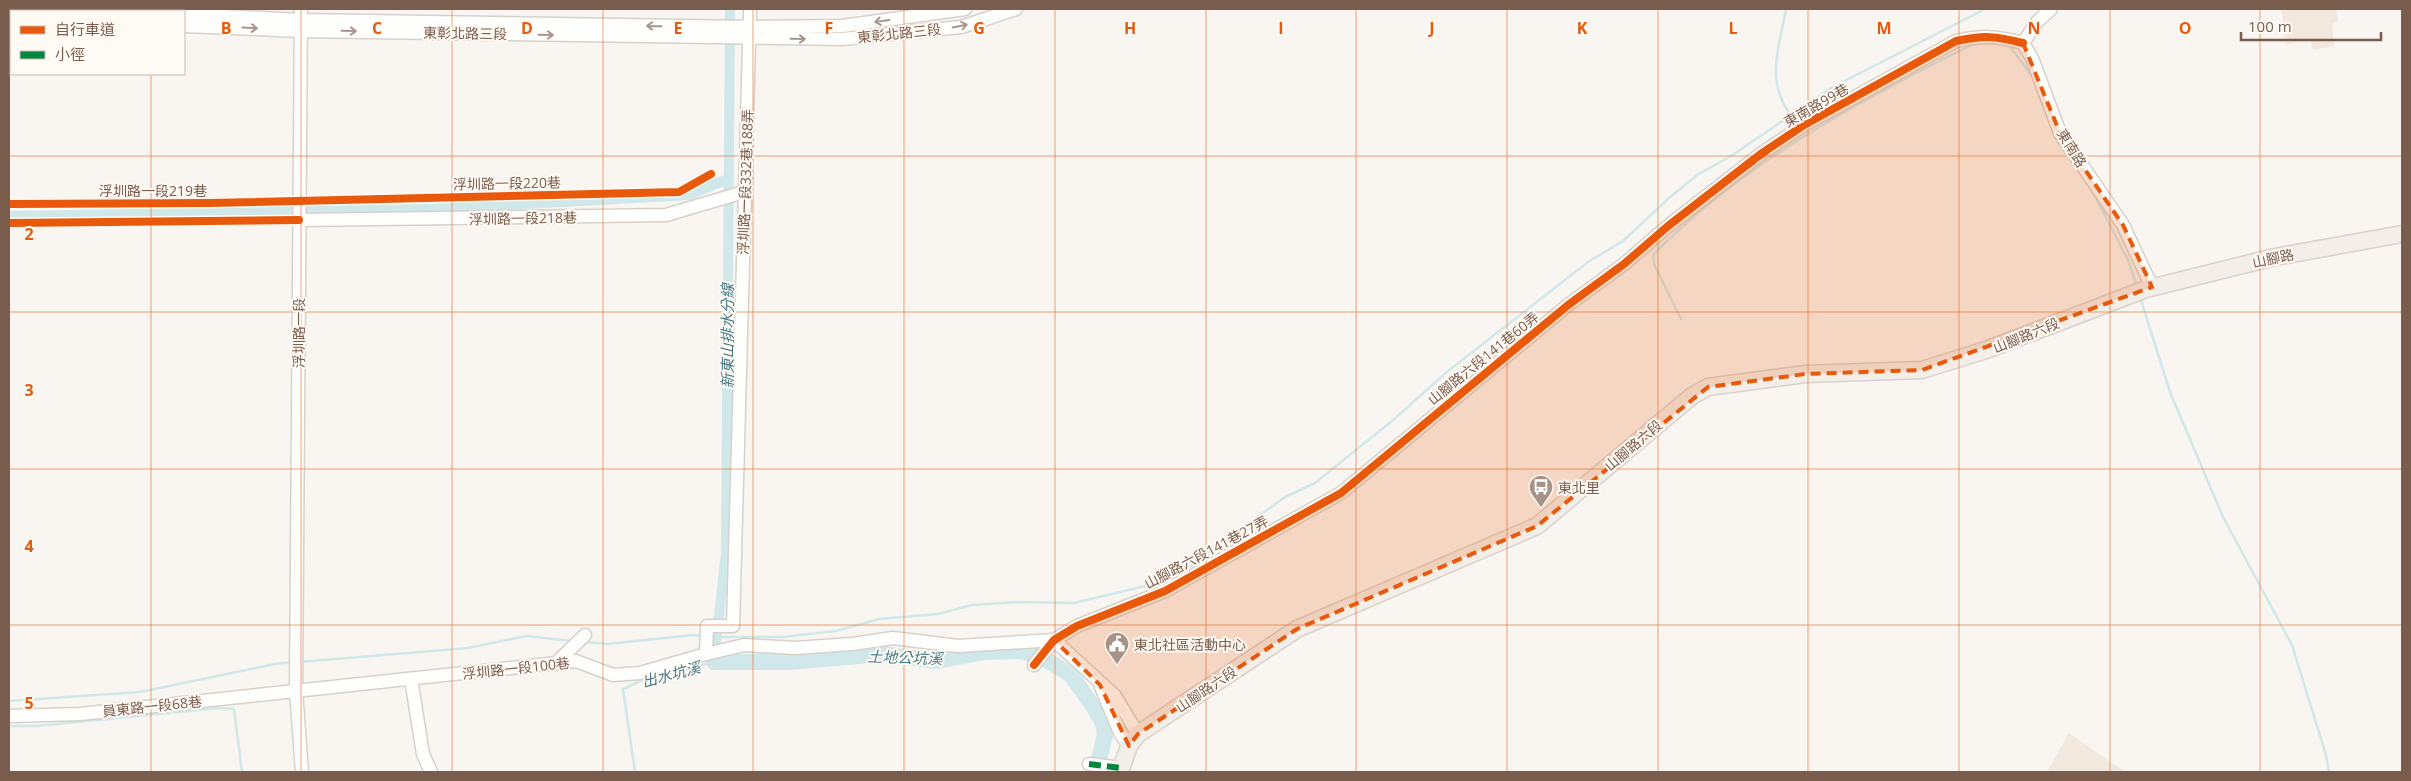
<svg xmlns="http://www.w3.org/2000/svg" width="2411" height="781" viewBox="0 0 2411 781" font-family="'Open Sans','Noto Sans TC',sans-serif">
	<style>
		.residential { fill: #f2e8de }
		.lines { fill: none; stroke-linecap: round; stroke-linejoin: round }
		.stream { stroke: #d0e8ea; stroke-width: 2.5 }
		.canal { stroke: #d0e8ea; stroke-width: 10 }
		.river { stroke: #d0e8ea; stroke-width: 16 }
		.minor-casing { stroke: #d7d1cb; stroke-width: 15 }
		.major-casing { stroke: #dad1cc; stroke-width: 19 }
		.minor { stroke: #fefefd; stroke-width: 12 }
		.major { stroke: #f3eee8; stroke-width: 16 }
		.quiet { stroke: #00873e; stroke-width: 6; stroke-dasharray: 12 6; stroke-linecap: butt }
		.cycleway-casing { stroke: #fffaf3; stroke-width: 11 }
		.cycleway { stroke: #e8590c; stroke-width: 8 }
		.oneway { stroke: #a8958b }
		.marked { fill: #e8590c; fill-opacity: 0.2; stroke: #e8590c; stroke-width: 4; stroke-dasharray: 10 6; stroke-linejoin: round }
		.grid { fill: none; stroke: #e8590c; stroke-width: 1; stroke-opacity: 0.55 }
		.labels { text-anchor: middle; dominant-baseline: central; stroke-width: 4; stroke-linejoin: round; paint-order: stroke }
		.street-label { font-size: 14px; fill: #7a5c4d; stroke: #fffaf3 }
		.poi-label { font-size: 14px; fill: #7a5c4d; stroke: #fffaf3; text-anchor: start }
		.water-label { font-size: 15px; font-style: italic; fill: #437c86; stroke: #fffaf3 }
		.grid-label { font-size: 16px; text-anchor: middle; font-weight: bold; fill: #e8590c; stroke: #fffaf3; stroke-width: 4; stroke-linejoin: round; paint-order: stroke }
	</style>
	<rect width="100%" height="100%" fill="#f9f5f0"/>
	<path class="residential" d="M2282,9H2336L2338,21L2332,24L2334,46L2313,50L2310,39L2285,45Z
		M2069,733L2125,772H2047Z"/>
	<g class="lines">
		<path class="stream" d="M1786,9C1778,54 1763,86 1798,124
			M2009,45L2034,79
			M2092,190L2128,260L2137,287
			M2140,297L2170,392L2223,517L2292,645L2326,755L2329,772
			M1681,319L1654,264L1653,255C1743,163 1859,101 1973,44
			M712,637H783L836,631L879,619L938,614L972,605L1018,602L1074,603L1158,583L1183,571L1285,497L1315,483L1392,421L1448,371L1588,262L1623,241L1669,198L1697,175L1731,156L1831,88L1985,9
			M585,642L608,644L693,635L704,636
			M299,662L468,648L526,636L572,641
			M9,701L140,692L275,664L291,662
			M9,726H37L218,708L234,709L242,772
			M635,772L623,689L638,682L714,662"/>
		<path class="canal" d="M9,216L434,209L689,195L728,179
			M714,662L726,552L730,9"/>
		<path class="river" d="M714,662H789L882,654L936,661L986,652L1021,651L1045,659L1071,675L1095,709L1103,723L1105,735L1096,772"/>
		<defs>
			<path id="minor" d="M57,9L113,11
				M301,9L296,690L302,772
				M184,14L301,20L749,27L842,26L965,9
				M9,18H11
				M184,26L300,31L843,39L961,27L1016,9
				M2023,43L2032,58L2060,133L2123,225L2152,287
				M2023,43L2037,22L2051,9
				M299,220L666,215L744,192
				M706,654L707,626H733L750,9
				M556,663L585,635
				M1034,665L1054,640L1077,626L1165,591L1341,493L1568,305L1624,264L1668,226L1762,153L1804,125L1956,41C1985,35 1995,36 2023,43
				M411,679L423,754L431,772
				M1101,687L1120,733L1129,746
				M9,716L80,714L576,661L613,675L640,673L706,654L744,645L795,648L852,644L893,638L958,646L1054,640L1115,696L1138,734
				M1089,764L1121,768"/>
			<path id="major" d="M1120,772L1129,746L1138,734L1297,629L1537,526L1692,396L1708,387L1805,374L1922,370L1986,350L2146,289L2275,257L2402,234"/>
		</defs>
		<use href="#minor" class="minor-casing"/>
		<use href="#major" class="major-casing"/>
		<use href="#minor" class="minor"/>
		<use href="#major" class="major"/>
		<path class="quiet" d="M1089,764L1121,768"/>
		<defs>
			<path id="cycleway" d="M9,204L210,203L679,192L711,174
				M9,223L299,220
				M1034,665L1054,640L1077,626L1165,591L1341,493L1568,305L1624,264L1668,226L1762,153L1804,125L1956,41C1985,35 1995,36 2023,43"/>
		</defs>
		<use href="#cycleway" class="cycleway-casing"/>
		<use href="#cycleway" class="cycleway"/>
	</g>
	<defs><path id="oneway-shaft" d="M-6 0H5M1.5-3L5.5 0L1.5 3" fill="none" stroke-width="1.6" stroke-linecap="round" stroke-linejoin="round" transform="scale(1.25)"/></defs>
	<g class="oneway">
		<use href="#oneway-shaft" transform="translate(882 21) rotate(172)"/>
		<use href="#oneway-shaft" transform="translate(654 26) rotate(-179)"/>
		<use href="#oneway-shaft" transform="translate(960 26) rotate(-11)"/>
		<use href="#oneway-shaft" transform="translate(250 28) rotate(3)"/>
		<use href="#oneway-shaft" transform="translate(349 31) rotate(1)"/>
		<use href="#oneway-shaft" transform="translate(546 35) rotate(1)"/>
		<use href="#oneway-shaft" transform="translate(798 39) rotate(1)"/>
	</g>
	<path class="marked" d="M1991,36L2023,43L2060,133L2123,225L2152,287L1922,370L1805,374L1708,387L1537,526L1297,629L1138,734L1129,746L1100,685L1054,640L1077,626L1165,591L1341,493L1668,226L1804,125L1956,41Z"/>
	<path class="grid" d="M151,9V11M301,9V772M452,9V772M603,9V772M753,9V772M904,9V772M1055,9V772M1206,9V772M1356,9V772M1507,9V772M1658,9V772M1808,9V772M1959,9V772M2110,9V772M2260,9V772M151,74V772M9,156H2402M9,312H2402M9,469H2402M9,625H2402"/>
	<defs>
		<symbol id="bus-pin" viewBox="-11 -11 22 30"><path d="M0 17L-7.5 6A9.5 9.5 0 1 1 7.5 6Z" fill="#a69286" stroke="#fffaf3"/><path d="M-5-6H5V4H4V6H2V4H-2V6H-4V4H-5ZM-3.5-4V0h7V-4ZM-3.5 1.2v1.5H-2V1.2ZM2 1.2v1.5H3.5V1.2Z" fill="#fff"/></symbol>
		<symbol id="civic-pin" viewBox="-11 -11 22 30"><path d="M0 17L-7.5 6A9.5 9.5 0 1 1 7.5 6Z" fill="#a69286" stroke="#fffaf3"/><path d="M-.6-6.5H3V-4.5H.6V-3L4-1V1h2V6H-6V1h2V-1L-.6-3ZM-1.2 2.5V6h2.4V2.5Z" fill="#fff"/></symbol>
	</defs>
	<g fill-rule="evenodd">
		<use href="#bus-pin" x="1527" y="473" width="28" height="38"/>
		<use href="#civic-pin" x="1103" y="630" width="28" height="38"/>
	</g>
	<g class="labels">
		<g class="street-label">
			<text transform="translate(465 33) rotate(1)">東彰北路三段</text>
			<text transform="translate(899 33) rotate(-6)">東彰北路三段</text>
			<text transform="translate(1816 105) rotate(-30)">東南路99巷</text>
			<text transform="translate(2072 148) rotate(58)">東南路</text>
			<text transform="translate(745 182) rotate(-88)">浮圳路一段332巷188弄</text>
			<text transform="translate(507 183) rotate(-1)">浮圳路一段220巷</text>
			<text x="153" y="190">浮圳路一段219巷</text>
			<text transform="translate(523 218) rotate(-1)">浮圳路一段218巷</text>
			<text transform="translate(2273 258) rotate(-12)">山腳路</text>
			<text transform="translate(298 333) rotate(-90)">浮圳路一段</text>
			<text transform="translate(2026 335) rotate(-22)">山腳路六段</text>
			<text transform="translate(1483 358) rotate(-39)">山腳路六段141巷60弄</text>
			<text transform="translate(1633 445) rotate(-40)">山腳路六段</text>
			<text transform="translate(1206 552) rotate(-28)">山腳路六段141巷27弄</text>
			<text transform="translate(516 668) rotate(-6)">浮圳路一段100巷</text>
			<text transform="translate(1206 689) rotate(-34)">山腳路六段</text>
			<text transform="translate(152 706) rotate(-6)">員東路一段68巷</text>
		</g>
		<g class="poi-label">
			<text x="1558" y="487">東北里</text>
			<text x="1134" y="644">東北社區活動中心</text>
		</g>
		<g class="water-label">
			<text transform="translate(727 336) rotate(-90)">新東山排水分線</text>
			<text transform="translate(905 657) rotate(2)">土地公坑溪</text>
			<text transform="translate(671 674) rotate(-15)">出水坑溪</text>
		</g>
	</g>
	<g class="grid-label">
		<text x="226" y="34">B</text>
		<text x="377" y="34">C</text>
		<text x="527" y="34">D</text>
		<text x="678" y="34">E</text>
		<text x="829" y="34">F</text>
		<text x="979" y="34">G</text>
		<text x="1130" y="34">H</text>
		<text x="1281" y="34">I</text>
		<text x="1432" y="34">J</text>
		<text x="1582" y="34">K</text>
		<text x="1733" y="34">L</text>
		<text x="1884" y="34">M</text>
		<text x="2034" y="34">N</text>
		<text x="2185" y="34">O</text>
		<text x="29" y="240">2</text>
		<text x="29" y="396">3</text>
		<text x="29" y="552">4</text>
		<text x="29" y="709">5</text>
	</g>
	<rect width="2411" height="781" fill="none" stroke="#7a5c4d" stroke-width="20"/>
	<rect x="10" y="10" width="175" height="65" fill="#fffaf3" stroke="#cabbb1"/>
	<rect x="20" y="26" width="25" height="8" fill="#e8590c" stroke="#cabbb1"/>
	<text x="55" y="35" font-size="15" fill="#7a5c4d">自行車道</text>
	<rect x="20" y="51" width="25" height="8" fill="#00873e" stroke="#cabbb1"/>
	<text x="55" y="60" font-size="15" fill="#7a5c4d">小徑</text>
	<path d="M2241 32v8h140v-8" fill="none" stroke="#7a5c4d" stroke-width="2.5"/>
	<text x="2248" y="32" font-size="15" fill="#7a5c4d" stroke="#fffaf3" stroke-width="4" paint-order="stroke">100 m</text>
</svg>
